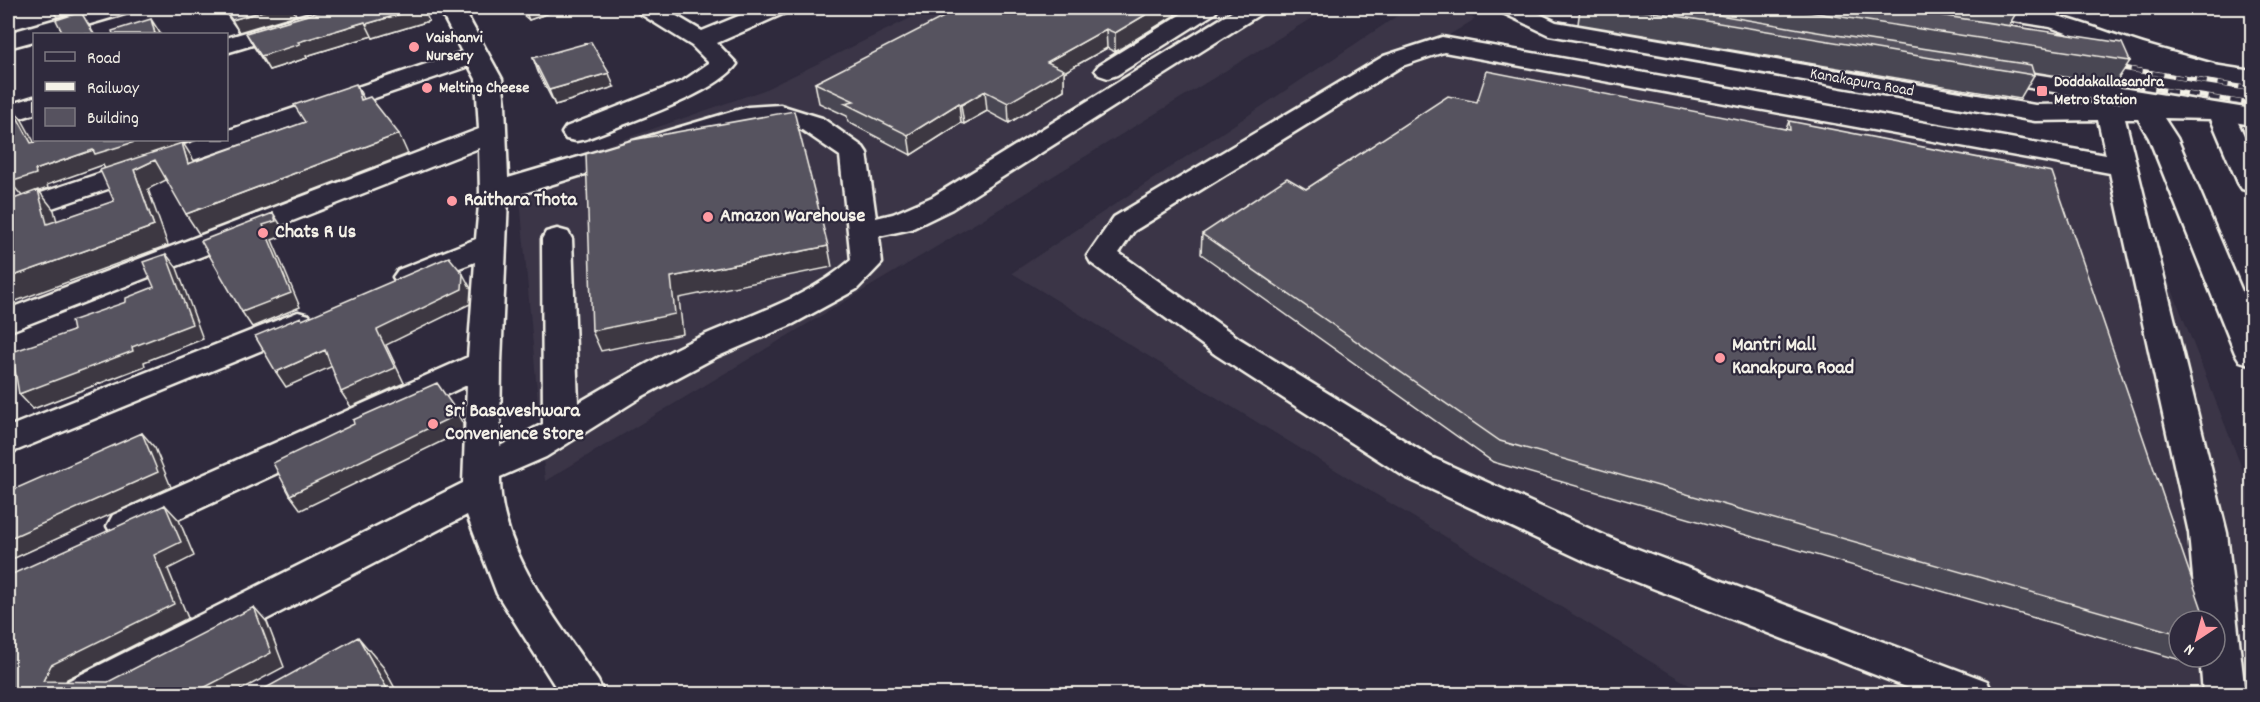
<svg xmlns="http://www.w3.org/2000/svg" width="2260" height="702" viewBox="0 0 2260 702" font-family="Dekko,sans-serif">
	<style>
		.built { fill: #3b3647; fill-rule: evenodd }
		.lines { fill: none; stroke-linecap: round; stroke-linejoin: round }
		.minor-casing { stroke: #f4f1e8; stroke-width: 5 }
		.highway-casing { stroke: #f4f1e8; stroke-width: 5 }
		.minor { fill: #2f2a3d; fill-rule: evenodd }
		.highway { fill: #2f2a3d; fill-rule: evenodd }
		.rail-casing { stroke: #f4f1e8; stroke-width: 5 }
		.rail { stroke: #2f2a3d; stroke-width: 4; stroke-dasharray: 11; stroke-linecap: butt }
		.wall { fill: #4a4752; stroke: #f4f1e8; stroke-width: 1.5 }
		.shaded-wall { fill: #3c3942; stroke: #f4f1e8; stroke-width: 1.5 }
		.building { fill: #56525f; stroke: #f4f1e8; stroke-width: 1.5 }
		.poi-dot { fill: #ff9aa2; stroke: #2f2a3d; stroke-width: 2 }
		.labels { text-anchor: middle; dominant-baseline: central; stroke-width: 4.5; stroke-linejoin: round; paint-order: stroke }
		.far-poi-label { font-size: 16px; font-weight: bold; fill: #f4f1e8; stroke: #2f2a3d; text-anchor: start }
		.far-street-label { font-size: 16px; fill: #f4f1e8; stroke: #2f2a3d }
		.poi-label { font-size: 20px; font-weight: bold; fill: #f4f1e8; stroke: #2f2a3d; text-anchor: start }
	</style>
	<rect width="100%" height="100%" fill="#2f2a3d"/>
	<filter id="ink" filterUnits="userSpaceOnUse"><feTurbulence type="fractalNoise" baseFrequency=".0167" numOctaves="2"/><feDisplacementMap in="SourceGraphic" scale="12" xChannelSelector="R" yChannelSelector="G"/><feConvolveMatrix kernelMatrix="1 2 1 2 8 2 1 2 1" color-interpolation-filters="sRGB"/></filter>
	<g filter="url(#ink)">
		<path class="built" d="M931,8H1328L996,211L545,481L518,176L764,90Z
			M1409,8H1456L1475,19L1438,42L2124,167L2245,476L2252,501V694H1704L1012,273ZM2179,621H2215V657H2179Z"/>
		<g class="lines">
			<defs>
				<path id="minor" d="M96,8H132L128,13L56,34H34V41L8,48V33Z
					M327,8H363L359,13L226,53V38Z
					M439,8H463L502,79L505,104L508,178L748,107L780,105L822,118L863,147L867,153L876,218L893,214L932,197L1238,8H1266L1262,13L952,209L911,229L879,236L882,263L857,289L793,324L716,357L643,396L546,457L500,477C499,551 559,622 598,681L604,694H560L497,594L467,515L123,694H62L68,681L463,483L467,385L139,537L126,541L113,537L107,526L113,515L468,357L475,262L409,287L398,284L393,277L398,270L476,239L480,193L479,148L8,332V309L479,129L476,79L469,66L8,223V204L200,140H226V131L462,52ZM778,121L802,130L840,156L851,260C806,300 745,316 691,341C652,360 615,381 578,403L572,239L568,232L557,229L546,232L542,239L543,424L500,446L501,363L508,198L750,123Z
					M635,8H663L702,31L758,8H789L785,13L717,43L737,64C715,95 623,124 586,139L576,141L566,139L562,133L566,127L683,81L709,63L692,46L639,13Z
					M1191,8H1219L1215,13L1117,75L1108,78L1099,75L1095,70L1099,65Z
					M1499,8H1528L1556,22L2035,105L2191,102L2230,106L2252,152V192L2242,189L2238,183L2211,119L2164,118L2177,138L2252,315V365L2240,361L2235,353L2149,138L2138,119H2125L2227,533L2245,694H2203L2200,657H2215V621H2197L2189,533L2110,173L1444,52L1402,66L1134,231L1119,253L1240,339L1431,457L1619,542L1987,681L1993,694H1924L1591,564L1405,477L1216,355L1091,263L1087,256L1114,217L1384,56L1442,37L2106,155L2098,120L2035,121L1549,35L1503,13Z
					M1964,8C2033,0 2080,24 2143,44C2166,51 2190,57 2214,64L2218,69L2214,74L2205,77L2125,54L2050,27L1976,15L1968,13Z
					M34,97V114L8,122V105Z
					M298,312L309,315L314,323L309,331L8,454V427Z"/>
				<path id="highway" d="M2085,45L2252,71V87L2076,58L2072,53L2076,48Z
					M1985,66L2252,109V125L1976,79L1972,74L1976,69Z"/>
			</defs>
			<use href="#minor" class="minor-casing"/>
			<use href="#highway" class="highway-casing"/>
			<use href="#minor" class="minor"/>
			<use href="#highway" class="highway"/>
			<defs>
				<path id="rail" d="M2109,66L2252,89
					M2100,80L2252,104"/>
			</defs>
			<use href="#rail" class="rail-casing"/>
			<use href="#rail" class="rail"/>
		</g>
		<path class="wall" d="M222,8H292L296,15L239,32Z
			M332,8L429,21L373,38L372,36L306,56L307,58L269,70L254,47L246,33Z
			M515,8H563L529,20Z
			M667,8H695L677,14Z
			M967,8H1178L1175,9V15L1115,52L1107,48L1064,72V90L1009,123L987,111L964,124L961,123L911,155L848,122L847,116L819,103L815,83Z
			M1572,8H2019L2009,25L2130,61L2114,85L2033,72L2034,75L2020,99L1578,24L1580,9Z
			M533,58L614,87L555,105L538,72Z
			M1477,102L1786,129L1789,121L2179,621V657H2198L2191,663L1493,462L1201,254L1202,234L1306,189Z"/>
		<path class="shaded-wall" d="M51,8H79L81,10L57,17Z
			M273,8H292L296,15L239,32L232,20Z
			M421,8H423L429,21L373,38L366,24Z
			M524,8H563L529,20Z
			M675,8H695L677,14Z
			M1157,8H1178L1175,9V15L1115,52V33Z
			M151,19L160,33V34H155Z
			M365,22L372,36L306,56L307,58L269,70L261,56L298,42Z
			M1106,29L1107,48L1064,72V90L1009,123L1008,103L1047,62Z
			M609,73L614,87L555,105L549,90Z
			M356,84L366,103L361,100Z
			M985,91L987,111L964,124L961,105Z
			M8,93L12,101L8,104Z
			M959,103L961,123L911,155L908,135Z
			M11,106L22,120L43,158L31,143Z
			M399,134L408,154L199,234L186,214Z
			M141,140H189V141L183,143L195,162L188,164L182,144L105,169L103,165L47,185L48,188L39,191L54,210L63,244L10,182L35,170L93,150Z
			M155,160L168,179L148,189L168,245L8,304V278L154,226L134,170Z
			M273,213L282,227L285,235L272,240L300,307L252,327L242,312L263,225Z
			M828,246L832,267L679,298L683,334L601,351L592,331L671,277Z
			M166,254L177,268L203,339L144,362L145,366L33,409L19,394L132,347Z
			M463,274L471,289L470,304L386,345L404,383L351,407L341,392L377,330Z
			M325,350L335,365L286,387L276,372Z
			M455,409L463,424V431L301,510L290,495Z
			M142,433L155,448L171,487L8,561V539Z
			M165,505L179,520L194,556L168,569L188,618L67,679L60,694L43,681L51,665L154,555Z
			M254,607L267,622L284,667L233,694H192Z
			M358,637L384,668L398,694H390Z"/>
		<path class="building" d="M223,8H273L232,20Z
			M332,8H421L366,24L365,22L298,42L300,44L261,56L246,33Z
			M961,8H1157L1115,33L1106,29L1047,62L1064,70L1008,103L985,91L961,105L959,103L908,135L844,103L854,101L815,83Z
			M1628,8H1679L1817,32L2031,65L2034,75Z
			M1783,8H1893L2122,43L2130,61Z
			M81,12L94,34H63L56,20Z
			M151,19L155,34H113L112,31Z
			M591,42L609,73L549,90L533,58Z
			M1487,71L1790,130L1789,121L2052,172L2206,621H2179V634L1500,441L1202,234L1287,178L1306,189L1448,96L1477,102Z
			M356,84L361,100L370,97L399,134L186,214L155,160L134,170L154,226L8,278V201L38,190L47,224L114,201L100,170L182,143L188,164L305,122L294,105Z
			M8,106H11L31,143L44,140H141L95,154L93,150L35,170L36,174L10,182L8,174Z
			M794,111L828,246L671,277L675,314L592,331L586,154L632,140Z
			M273,213L276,221L263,225L291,293L242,312L201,241Z
			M166,254L192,324L132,347L133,351L19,394L12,352L73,331L71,321L126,302V298L154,287L143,262Z
			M449,257L463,274L462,289L377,330L395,368L341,392L325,350L276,372L255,336L301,317L302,320Z
			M437,383L455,409L454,416L290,495L273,463L354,424L353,420Z
			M142,433L158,472L8,539V492Z
			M165,505L181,542L154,555L174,604L51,665L43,681L108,682L254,607L271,653L192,694H8V576Z
			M358,637L390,694H255Z"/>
	</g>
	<g class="poi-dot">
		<circle cx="414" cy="47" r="6"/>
		<circle cx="427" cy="88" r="6"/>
		<rect x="2036" y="85" width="12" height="12" rx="3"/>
		<circle cx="452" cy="201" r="6"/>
		<circle cx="708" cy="217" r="6"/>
		<circle cx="263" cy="233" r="6"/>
		<circle cx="1720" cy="358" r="6"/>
		<circle cx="433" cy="424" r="6"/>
	</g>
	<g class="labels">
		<g class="far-poi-label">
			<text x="426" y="38">Vaishanvi<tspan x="426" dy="18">Nursery</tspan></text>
			<text x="2054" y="82">Doddakallasandra<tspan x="2054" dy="18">Metro Station</tspan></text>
			<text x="439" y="88">Melting Cheese</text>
		</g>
		<g class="far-street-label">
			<text transform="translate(1862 83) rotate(10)">Kanakapura Road</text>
		</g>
		<g class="poi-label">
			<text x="464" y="201">Raithara Thota</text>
			<text x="720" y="217">Amazon Warehouse</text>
			<text x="275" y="233">Chats R Us</text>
			<text x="1732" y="346">Mantri Mall<tspan x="1732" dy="23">Kanakpura Road</tspan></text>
			<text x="445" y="412">Sri Basaveshwara<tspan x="445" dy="23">Convenience Store</tspan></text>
		</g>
	</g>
	<rect width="2260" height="702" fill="none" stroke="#2f2a3d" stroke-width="30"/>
	<rect x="15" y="15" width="2230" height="672" fill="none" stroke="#f4f1e8" stroke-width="2" filter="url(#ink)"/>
	<rect x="33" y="33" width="195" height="108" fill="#2f2a3d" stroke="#7e7a81" stroke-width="1.5"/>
	<rect x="45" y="52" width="30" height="9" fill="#2f2a3d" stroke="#7e7a81" stroke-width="1.5"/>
	<text x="87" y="63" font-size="18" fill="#f4f1e8">Road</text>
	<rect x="45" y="82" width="30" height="9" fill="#f4f1e8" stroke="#7e7a81" stroke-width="1.5"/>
	<text x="87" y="93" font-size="18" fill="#f4f1e8">Railway</text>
	<rect x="45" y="108" width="30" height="18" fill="#56525f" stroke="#7e7a81" stroke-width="1.5"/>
	<text x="87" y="123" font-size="18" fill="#f4f1e8">Building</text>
	<g transform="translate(2197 639) rotate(216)"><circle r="28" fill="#2f2a3d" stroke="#7e7a81" stroke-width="1.5"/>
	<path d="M0-4.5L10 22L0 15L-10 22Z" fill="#ff9aa2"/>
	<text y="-9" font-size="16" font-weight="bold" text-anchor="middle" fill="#f4f1e8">N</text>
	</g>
</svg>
